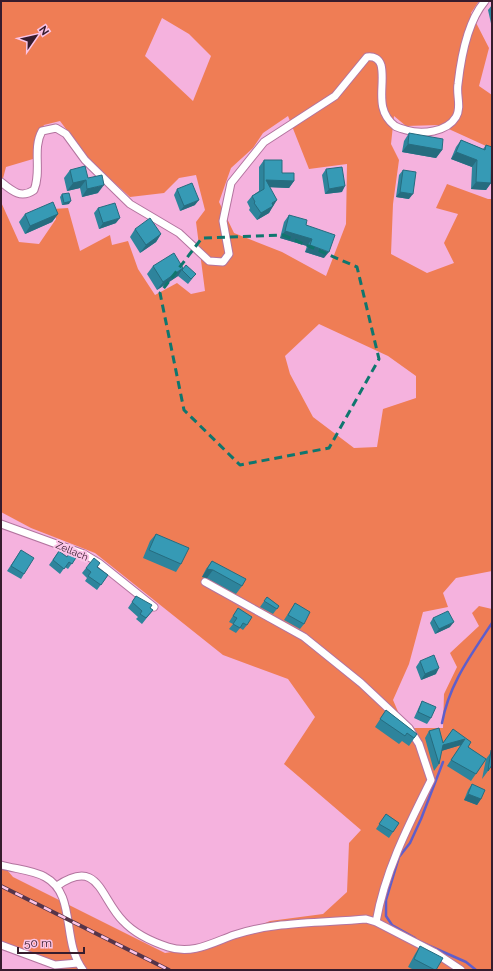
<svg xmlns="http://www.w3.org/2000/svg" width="493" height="971" viewBox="0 0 493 971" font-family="Raleway,sans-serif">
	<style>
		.green { fill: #ef7d55; fill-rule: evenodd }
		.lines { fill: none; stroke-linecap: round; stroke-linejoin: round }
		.stream { stroke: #5f5ecb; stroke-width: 2.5 }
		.street-casing { stroke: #b3749f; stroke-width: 9 }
		.street { stroke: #fff; stroke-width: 7 }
		.rail-casing { stroke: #55344a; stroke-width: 4 }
		.rail { stroke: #fbc4e7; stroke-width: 2.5; stroke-dasharray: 8; stroke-linecap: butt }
		.wall { fill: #2e849c }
		.shaded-wall { fill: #266c7f }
		.building { fill: #369ab5; stroke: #266c7f }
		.marked { fill: none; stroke: #0f766e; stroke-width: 3; stroke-dasharray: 8 5; stroke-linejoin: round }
		.labels { text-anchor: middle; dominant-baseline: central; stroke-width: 4; stroke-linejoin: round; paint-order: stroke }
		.street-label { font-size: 10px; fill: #361c2d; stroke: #fbc4e7 }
	</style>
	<rect width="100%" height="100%" fill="#f5b2de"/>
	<path class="green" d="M1,1H479L471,13L489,48L479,86L492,95V146H486L440,125L406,126L394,116L391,144L399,160L393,204L391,254L427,273L454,263L444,243L458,214L436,208L447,184L488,199H492V571L456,578L443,593L448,607L423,612L409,664L393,700L399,714L414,728H443L444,694L457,667L450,653L479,626L472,613L479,606L492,609V970H60L1,945V863L13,877L165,953L211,946L270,921L323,914L347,892L349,843L361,830L284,764L315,717L288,679L223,655L95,553L31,528L1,512V202L19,242L39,244L56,219L53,209L68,208L80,251L110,235L112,245L128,241L138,269L155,295L177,283L191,294L205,291L196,222L205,210L196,175L179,178L164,193L130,197L90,161L60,121L44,125L36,139L33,159L6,167L1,186ZM162,18L189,34L211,56L193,101L145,56ZM288,116L309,169L347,164L346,224L326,276L282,252L234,233L219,202L231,168L253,148L263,133ZM319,324L388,356L416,376V398L383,409L377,447L354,448L313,417L290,374L285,356Z"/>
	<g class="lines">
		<path class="stream" d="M442,723C449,684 471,655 492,623
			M415,938L392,925L386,916V900L399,857L410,843L421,819L443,762
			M423,943L466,962L476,970"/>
		<defs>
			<path id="street" d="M1,182C12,191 21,199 34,190C42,171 32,149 42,131L56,128L66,134L85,160L130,204L179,233L209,261L223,262L229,254L223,221L231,183L264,142L335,96L367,57C374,56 379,59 381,65C386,84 373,109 395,126C398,128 403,129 406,130C422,135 447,132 456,117C462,107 456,95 458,84C461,57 467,22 485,1
				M1,524L84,554L99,563L154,607
				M205,582L304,637L361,683L409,728L419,744L431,780C408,826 385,871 376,922
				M1,865C15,869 33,870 45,877C77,894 61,941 83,970
				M57,886C99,857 100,898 123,921C134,933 153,942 168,947C192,955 212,943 234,935C276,921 323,923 366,919L376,922L434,952L461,970
				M1,945L55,965L78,963"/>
		</defs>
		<use href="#street" class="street-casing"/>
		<use href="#street" class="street"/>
		<defs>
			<path id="rail" d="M1,886L169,970"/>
		</defs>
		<use href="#rail" class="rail-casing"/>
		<use href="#rail" class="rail"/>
	</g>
	<path class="wall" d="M492,5V28L488,10Z
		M409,133L442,150L436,158L402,152L404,141Z
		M461,140L483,149L486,145L491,183L486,190L471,189L472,167L451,159L456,147Z
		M264,160L294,181L289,188L270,187L273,205L269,213L257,220L249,210L250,208L247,202L252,196L259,191V167Z
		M326,169L342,192L325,194L322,175Z
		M70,170L88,178L98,193L82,197L80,188L67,191L64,178Z
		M403,170L409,199L396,197L399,175Z
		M177,189L195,205L180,211L174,195Z
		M62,194L69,204L62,205L60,197Z
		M98,208L116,223L99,229L94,213Z
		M25,214H58L52,222L25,234L19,222Z
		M289,215L306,225L324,258L305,252L307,246L280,238L284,222Z
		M135,229L161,234L156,242L140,253L130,237Z
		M153,266L183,268L196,274L188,284L178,276L157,290L147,274Z
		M156,534L181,564L176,572L143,558L150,541Z
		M21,550L24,574L21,579L7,571Z
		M59,551L67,557L77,556L68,569L65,567L60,574L49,565Z
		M212,561L242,586L236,594L207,578L202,577L206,569Z
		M100,563L97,567L108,575L97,590L85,581L87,578L82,573L86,568Z
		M136,596L153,610L142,624L136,619L138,617L128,608Z
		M267,597L279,606L273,614L260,607Z
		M295,603L304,624L300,629L284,620Z
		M238,608L247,625L243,630L240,628L236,633L229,629L233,624L229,622Z
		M433,618L450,627L435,634L430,623Z
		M420,661L436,674L421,680L416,667Z
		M422,701L431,718L427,724L414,718L419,707Z
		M386,710L417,734L409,746L402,741L399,744L375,727Z
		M453,729L468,747L486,759L492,751V768L491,767L482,779L486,759L471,781L447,766L461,745L441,751L439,764L434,771L425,738L429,731L443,743Z
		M472,784L481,799L477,805L464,800L468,790Z
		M386,814L399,823L389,838L376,829Z
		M420,946L436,970H414L408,967L415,954Z"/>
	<path class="shaded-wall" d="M408,144L442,150L436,158L402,152Z
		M456,152L477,160L472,167L451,159Z
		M86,180L80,188L67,191L73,183Z
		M266,180L294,181L289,188L264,187Z
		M476,182L491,183L486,190L471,189Z
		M104,185L98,193L82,197L87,189Z
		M345,186L342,192L325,194L329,189Z
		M400,192L413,194L409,199L396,197Z
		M199,200L195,205L180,211L184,206Z
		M277,200L269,213L257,220L261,213L272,203Z
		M71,201L69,204L62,205L64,203Z
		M58,214L52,222L25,234L30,226Z
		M120,218L116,223L99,229L103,223Z
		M285,231L312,239L307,246L280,238Z
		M161,234L156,242L140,253L146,245Z
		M310,245L329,252L324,258L305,252Z
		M183,268L178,276L157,290L163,282Z
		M207,569L213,570L207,578L202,577Z
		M454,622L450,627L435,634L439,629Z
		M439,668L436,674L421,680L425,674Z
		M465,739L461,745L438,752L443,745Z
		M468,794L481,799L477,805L464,800Z"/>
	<path class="building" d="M409,133L443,139L442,150L408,144Z
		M461,140L485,150L486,145L492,147L491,183L476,182L477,160L456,152Z
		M264,160H282V173H294V181L266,180L277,200L272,203L273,206L261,213L254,203L255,202L252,196L264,189Z
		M85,166L88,178L102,175L104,185L87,189L86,180L73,183L70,170Z
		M342,167L345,186L329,189L326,169Z
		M403,170L416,172L413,194L400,192Z
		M192,183L199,200L184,206L177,189Z
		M69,193L71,201L64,203L62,194Z
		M53,202L58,214L30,226L25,214Z
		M115,203L120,218L103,223L98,208Z
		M289,215L307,220L306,225L335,235L329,252L310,245L312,239L285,231Z
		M150,218L161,234L146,245L135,229Z
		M174,253L183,268L163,282L153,266Z
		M186,265L196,274L191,279L182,270Z
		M156,534L189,548L181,564L149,550Z
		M21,550L34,558L24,574L11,566Z
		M59,551L67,557L71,551L77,556L72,564L69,562L64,569L53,560Z
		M94,558L100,563L97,567L108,575L101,585L88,576L91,572L86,568Z
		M212,561L246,579L242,586L213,570L207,569Z
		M136,596L152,605L150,608L153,610L146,618L140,614L142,611L132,602Z
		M267,597L279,606L277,609L264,601Z
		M295,603L310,612L304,624L288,615Z
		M238,608L252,617L247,625L243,623L240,628L233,624L237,618L233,616Z
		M448,611L454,622L439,629L433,618Z
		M434,655L439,668L425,674L420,661Z
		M422,701L436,707L431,718L418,712Z
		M386,710L417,734L414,738L407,733L405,736L380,719Z
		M439,728L443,743L453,729L471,742L468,747L486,759L476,774L451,760L465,739L443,745L439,764L429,731Z
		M491,750L492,751V765L488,771Z
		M472,784L485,790L481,799L468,794Z
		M386,814L399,823L393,832L379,824Z
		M420,946L443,958L436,970H435L414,959Z"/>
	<path class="marked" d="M283,235L357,267L379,359L329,448L240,465L184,410L160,293L202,238Z"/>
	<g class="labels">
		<g class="street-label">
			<text transform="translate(72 551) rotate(23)">Zellach</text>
		</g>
	</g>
	<rect width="493" height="971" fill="none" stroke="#361c2d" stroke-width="4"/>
	<g transform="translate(36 36) rotate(56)" stroke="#fbc4e7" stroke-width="3" paint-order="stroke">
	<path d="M0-3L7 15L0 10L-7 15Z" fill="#361c2d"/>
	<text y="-6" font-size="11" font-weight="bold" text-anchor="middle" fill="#361c2d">N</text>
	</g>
	<path d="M18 947v6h66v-6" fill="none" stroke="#361c2d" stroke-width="2"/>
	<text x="24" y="947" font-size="12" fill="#361c2d" stroke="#fbc4e7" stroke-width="3" paint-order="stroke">50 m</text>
</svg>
